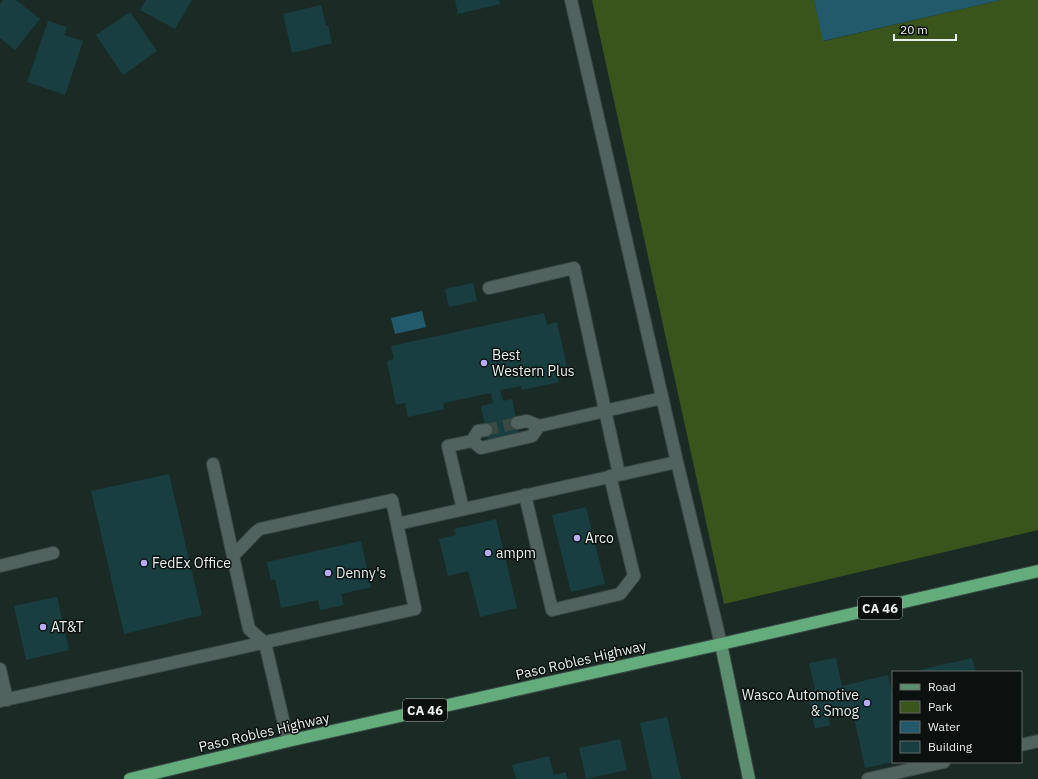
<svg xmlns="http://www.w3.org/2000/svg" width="1038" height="779" viewBox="0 0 1038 779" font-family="'IBM Plex Sans',sans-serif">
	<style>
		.green { fill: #3a551b }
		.water { fill: #235a6b }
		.building { fill: #193e40 }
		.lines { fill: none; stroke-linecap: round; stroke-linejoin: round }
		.minor-tunnel { stroke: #394944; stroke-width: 12; stroke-dasharray: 12 6; stroke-linecap: butt }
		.minor-casing { stroke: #3a4845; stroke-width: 14 }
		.major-casing { stroke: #3a4845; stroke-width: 14 }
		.highway-casing { stroke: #3a4845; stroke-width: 14 }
		.minor { stroke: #51635e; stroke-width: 12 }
		.major { stroke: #5b8f6f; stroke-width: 12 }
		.highway { stroke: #62ad7b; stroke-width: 12 }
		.poi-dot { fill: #b6acf8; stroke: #0a110f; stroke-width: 1.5 }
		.labels { text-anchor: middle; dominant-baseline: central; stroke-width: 3; stroke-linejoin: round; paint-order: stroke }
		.shield { fill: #0a110f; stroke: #a5aeab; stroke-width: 1 }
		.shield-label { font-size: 13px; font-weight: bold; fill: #e7f1ee }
		.poi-label { font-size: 14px; fill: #e7f1ee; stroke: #0a110f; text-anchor: start }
		.street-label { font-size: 14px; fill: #e7f1ee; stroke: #0a110f }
	</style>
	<rect width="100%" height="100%" fill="#1a2b26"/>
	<path class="green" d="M592,0H814L824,41L1001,0H1038V530L724,604Z"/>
	<path class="water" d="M814,0H1001L823,41Z
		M422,311L426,327L395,334L391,318Z"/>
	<path class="building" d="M3,0H16L40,19L15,50L0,38V4Z
		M146,0H192L175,29L140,10Z
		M455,0H499L500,4L458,14Z
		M321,5L326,26L328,25L332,43L292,53L283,14Z
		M130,12L157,51L123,75L96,35Z
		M48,21L67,27L64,35L83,41L65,95L27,82Z
		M473,283L477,301L449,307L445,289Z
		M544,313L547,325L557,322L567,367L556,369L559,382L522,390L521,386L500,390L503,401L512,399L519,433L488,440L481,406L493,403L491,393L443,403L444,409L408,417L405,403L396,405L387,361L394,359L391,346Z
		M169,474L202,615L124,634L91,491Z
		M586,507L605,584L571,592L552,515Z
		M496,519L517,608L480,617L468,571L448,576L439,539L456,535L454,529Z
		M361,541L371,587L341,594L344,605L320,610L318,600L281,608L275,579L271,580L267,562Z
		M57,597L69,650L26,660L14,606Z
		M836,658L842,686L888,675L893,699V762L865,768L852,708L828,713L830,725L815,729L807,692L815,690L809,663Z
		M972,658L976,672H915V671Z
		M667,717L681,779H652L640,723Z
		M620,739L627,770L586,779L579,748Z
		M549,756L554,775L566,772L567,779H516L512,765Z"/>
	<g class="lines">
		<path class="minor-tunnel" d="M486,430L517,423"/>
		<defs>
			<path id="minor" d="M571,0L677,462L721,644
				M489,288L574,268L619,474
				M517,423L527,421L539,426L662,398
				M472,441L481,448L532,436L539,426
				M213,464L233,556
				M525,495L552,610L620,594L634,576L610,476
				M463,509L448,446L472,441L478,431L486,430
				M397,524L677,462
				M0,566L53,553
				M0,669L7,700
				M0,701L415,609L392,500L260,529L256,532L233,556L249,629L265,643L288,741
				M1021,745L1038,741
				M868,779L944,762"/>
			<path id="major" d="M721,644L749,779"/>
			<path id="highway" d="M130,779L288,741L721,644L1038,571"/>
		</defs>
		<use href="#minor" class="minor-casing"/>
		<use href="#major" class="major-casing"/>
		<use href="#highway" class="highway-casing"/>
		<use href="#minor" class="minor"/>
		<use href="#major" class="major"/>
		<use href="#highway" class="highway"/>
	</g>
	<g class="poi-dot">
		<circle cx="484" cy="363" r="4"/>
		<circle cx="577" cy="538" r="4"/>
		<circle cx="488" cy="553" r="4"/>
		<circle cx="144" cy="563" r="4"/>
		<circle cx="328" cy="573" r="4"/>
		<circle cx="43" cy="627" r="4"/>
		<circle cx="867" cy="703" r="4"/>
	</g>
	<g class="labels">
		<g class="shield">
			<rect x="858" y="597" width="44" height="22" rx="3"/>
			<rect x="403" y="699" width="44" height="22" rx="3"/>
		</g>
		<g class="shield-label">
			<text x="880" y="608">CA 46</text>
			<text x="425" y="710">CA 46</text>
		</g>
		<g class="poi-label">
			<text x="492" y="355">Best<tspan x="492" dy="16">Western Plus</tspan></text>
			<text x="585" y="538">Arco</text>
			<text x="496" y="553">ampm</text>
			<text x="152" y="563">FedEx Office</text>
			<text x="336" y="573">Denny's</text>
			<text x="51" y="627">AT&amp;T</text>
			<text x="859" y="695" text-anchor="end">Wasco Automotive<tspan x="859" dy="16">&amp; Smog</tspan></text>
		</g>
		<g class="street-label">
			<text transform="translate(581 660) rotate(-13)">Paso Robles Highway</text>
			<text transform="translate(264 732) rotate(-13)">Paso Robles Highway</text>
		</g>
	</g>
	<rect x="892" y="671" width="130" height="92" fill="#0a110f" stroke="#626b68"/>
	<rect x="900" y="684" width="20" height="6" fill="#5b8f6f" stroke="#626b68"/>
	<text x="928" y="691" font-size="12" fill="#e7f1ee">Road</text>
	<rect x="900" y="701" width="20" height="12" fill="#3a551b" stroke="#626b68"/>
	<text x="928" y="711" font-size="12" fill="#e7f1ee">Park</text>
	<rect x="900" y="721" width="20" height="12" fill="#235a6b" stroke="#626b68"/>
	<text x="928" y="731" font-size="12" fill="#e7f1ee">Water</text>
	<rect x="900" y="741" width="20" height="12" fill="#193e40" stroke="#626b68"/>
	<text x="928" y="751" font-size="12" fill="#e7f1ee">Building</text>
	<path d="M894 34v6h62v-6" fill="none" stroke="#e7f1ee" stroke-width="2"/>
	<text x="900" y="34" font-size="12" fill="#e7f1ee" stroke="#0a110f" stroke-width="3" paint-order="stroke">20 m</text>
</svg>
